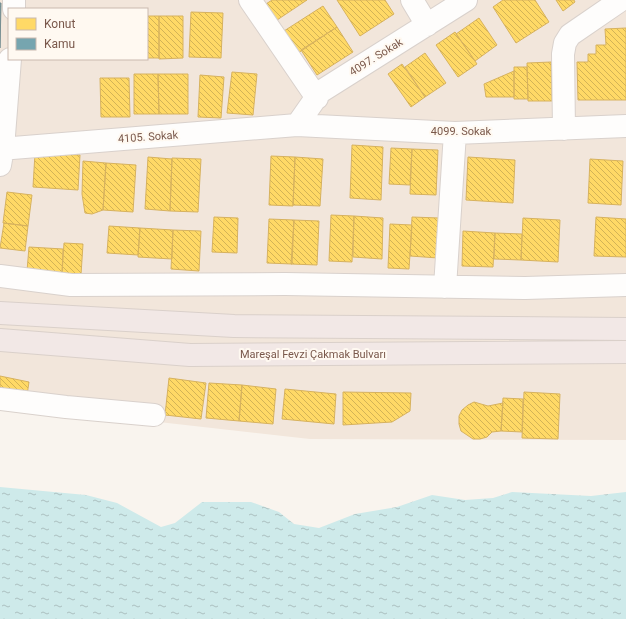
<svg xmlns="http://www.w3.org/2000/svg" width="626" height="619" viewBox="0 0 626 619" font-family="Roboto,sans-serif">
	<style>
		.residential { fill: #f2e6db; fill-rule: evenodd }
		.water { fill: url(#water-ripples) }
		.homes { fill: url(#homes-back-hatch); stroke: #d7b25e }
		.public { fill: url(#public-back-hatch); stroke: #778e91 }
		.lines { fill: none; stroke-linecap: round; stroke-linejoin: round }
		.minor-casing { stroke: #d9d1cc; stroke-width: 24 }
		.highway-casing { stroke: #dad0ca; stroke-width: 24 }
		.minor { stroke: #fefdfc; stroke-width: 22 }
		.highway { stroke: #f2e8e6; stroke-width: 22 }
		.labels { text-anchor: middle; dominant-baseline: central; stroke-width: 4; stroke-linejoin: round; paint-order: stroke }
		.street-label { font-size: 11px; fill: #7a584b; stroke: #fff9f1 }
	</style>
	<defs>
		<pattern id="water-ripples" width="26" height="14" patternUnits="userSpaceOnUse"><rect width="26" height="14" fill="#ceeaea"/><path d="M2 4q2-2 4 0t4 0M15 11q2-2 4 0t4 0" fill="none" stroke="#acc0c0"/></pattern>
		<pattern id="homes-back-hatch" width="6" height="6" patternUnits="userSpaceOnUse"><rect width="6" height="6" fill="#ffd966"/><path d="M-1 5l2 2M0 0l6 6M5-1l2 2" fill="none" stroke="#d3b356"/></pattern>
		<pattern id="public-back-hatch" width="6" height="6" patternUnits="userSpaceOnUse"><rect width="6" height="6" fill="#76a5af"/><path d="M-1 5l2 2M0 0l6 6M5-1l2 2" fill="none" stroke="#668990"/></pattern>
	</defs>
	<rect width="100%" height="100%" fill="#f9f4ee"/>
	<path class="residential" d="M0,0H626V440L310,439L0,404ZM9,9H147V59H9Z"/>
	<path class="water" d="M0,487L86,495L117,503L161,527L175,523L202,502H251L279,512L294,524L319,528L355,514L397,507L432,495L465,500L493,498L512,492L591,496L626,492V619H0Z"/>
	<path class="homes" d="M272,0H307L277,20L266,4Z
		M337,0H385L394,14L360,36Z
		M503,0H535L549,22L516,43L493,7Z
		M556,0H574L575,2L563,11Z
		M323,6L337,27L298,53L284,31Z
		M191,12L223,13L221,58L189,57Z
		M147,16H159V58H147Z
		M159,16H183V58L159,59Z
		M479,18L497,45L475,61L456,34Z
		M337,27L353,52L317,75L301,50Z
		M626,28V100H578L577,62H588V54H596V45H606L605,29Z
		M455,32L477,64L458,77L436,45Z
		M425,53L446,83L425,97L405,67Z
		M551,62L552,101H528L527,63Z
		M402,64L425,97L411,107L388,74Z
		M514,67H527L528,99H514Z
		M514,71V97H486L484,84Z
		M232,72L257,74L253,115L227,113Z
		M134,74H158L159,114H134Z
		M158,74H188V114H159Z
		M200,75L224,77L221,118L198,117Z
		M100,78H129L130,117H101Z
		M352,145L383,147L381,200L350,198Z
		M391,148L412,149L410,185L389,184Z
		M412,149L438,150L436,195L410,194Z
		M35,153L80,155L78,190L33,187Z
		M271,156L295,157L293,206L269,205Z
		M148,157L172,159L170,211L145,209Z
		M295,157L323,159L320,206L293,205Z
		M468,157L515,160L513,203L466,200Z
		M172,158L201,159L198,212L170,211Z
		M590,159L623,161L621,205L588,203Z
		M83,161L106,163L103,210L92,214L85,213L82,194Z
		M106,163L136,165L133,212L103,210Z
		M7,192L32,195L28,226L3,223Z
		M331,215L354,216L352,262L329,261Z
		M354,216L383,218L382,259L353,257Z
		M214,217L238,218L237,253L212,252Z
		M412,217L439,218L438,258L410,256Z
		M596,217L626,219V257L594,256Z
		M523,218L560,220L558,262L521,260Z
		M269,219L294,220L292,264L267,263Z
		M294,220L319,221L317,265L291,264Z
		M4,223L28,226L25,251L0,248Z
		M390,224L412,225L409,269L388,268Z
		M109,226L140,228L138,255L107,253Z
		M140,228L173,230L172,259L138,257Z
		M173,230L201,231L199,271L171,269Z
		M463,231L495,233L493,267L462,266Z
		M495,233L522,234L521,260L494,259Z
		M64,243L83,244L81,275L62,274Z
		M29,247L63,249L62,274L27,271Z
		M0,376L29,382L26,402L5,389L0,388Z
		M169,378L206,383L201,419L165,415Z
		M209,383L242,385L239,421L206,418Z
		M242,385L276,389L273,424L239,421Z
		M285,389L336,394L334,424L282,419Z
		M343,392L411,393L410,411L392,422L343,425Z
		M524,392L560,394L558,439L522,438Z
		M503,398L523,399L522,432L501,431Z
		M474,402L488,406L503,403L501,431L492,432L487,437L480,439H473L461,431L459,424V416L462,410L468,405Z"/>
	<path class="public" d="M0,3H1L0,48Z"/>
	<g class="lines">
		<defs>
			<path id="minor" d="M250,0L317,98
				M412,0L427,25
				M14,9V0
				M297,125L320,92L466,0
				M564,129L563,54L565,43L570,35L621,0
				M0,149L297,125L455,133L626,126
				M0,165L3,148L10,59
				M0,276L71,285L285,284L525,288L626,285
				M445,287L455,133
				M0,399L66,407L154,415"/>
			<path id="highway" d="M0,313L234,326L626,329
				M0,340L190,355L626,352"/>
		</defs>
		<use href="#minor" class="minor-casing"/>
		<use href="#highway" class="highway-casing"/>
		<use href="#minor" class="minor"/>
		<use href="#highway" class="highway"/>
	</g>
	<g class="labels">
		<g class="street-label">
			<text transform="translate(376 57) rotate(-32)">4097. Sokak</text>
			<text x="461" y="131">4099. Sokak</text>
			<text transform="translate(148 137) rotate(-4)">4105. Sokak</text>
			<text x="313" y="354">Mareşal Fevzi Çakmak Bulvarı</text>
		</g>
	</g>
	<rect x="8" y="8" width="140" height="52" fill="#fff9f1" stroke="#cab9af"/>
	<rect x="16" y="18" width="20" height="12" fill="#ffd966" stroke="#cab9af"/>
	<text x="44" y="28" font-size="12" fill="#7a584b">Konut</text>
	<rect x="16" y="38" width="20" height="12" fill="#76a5af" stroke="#cab9af"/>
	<text x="44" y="48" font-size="12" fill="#7a584b">Kamu</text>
</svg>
